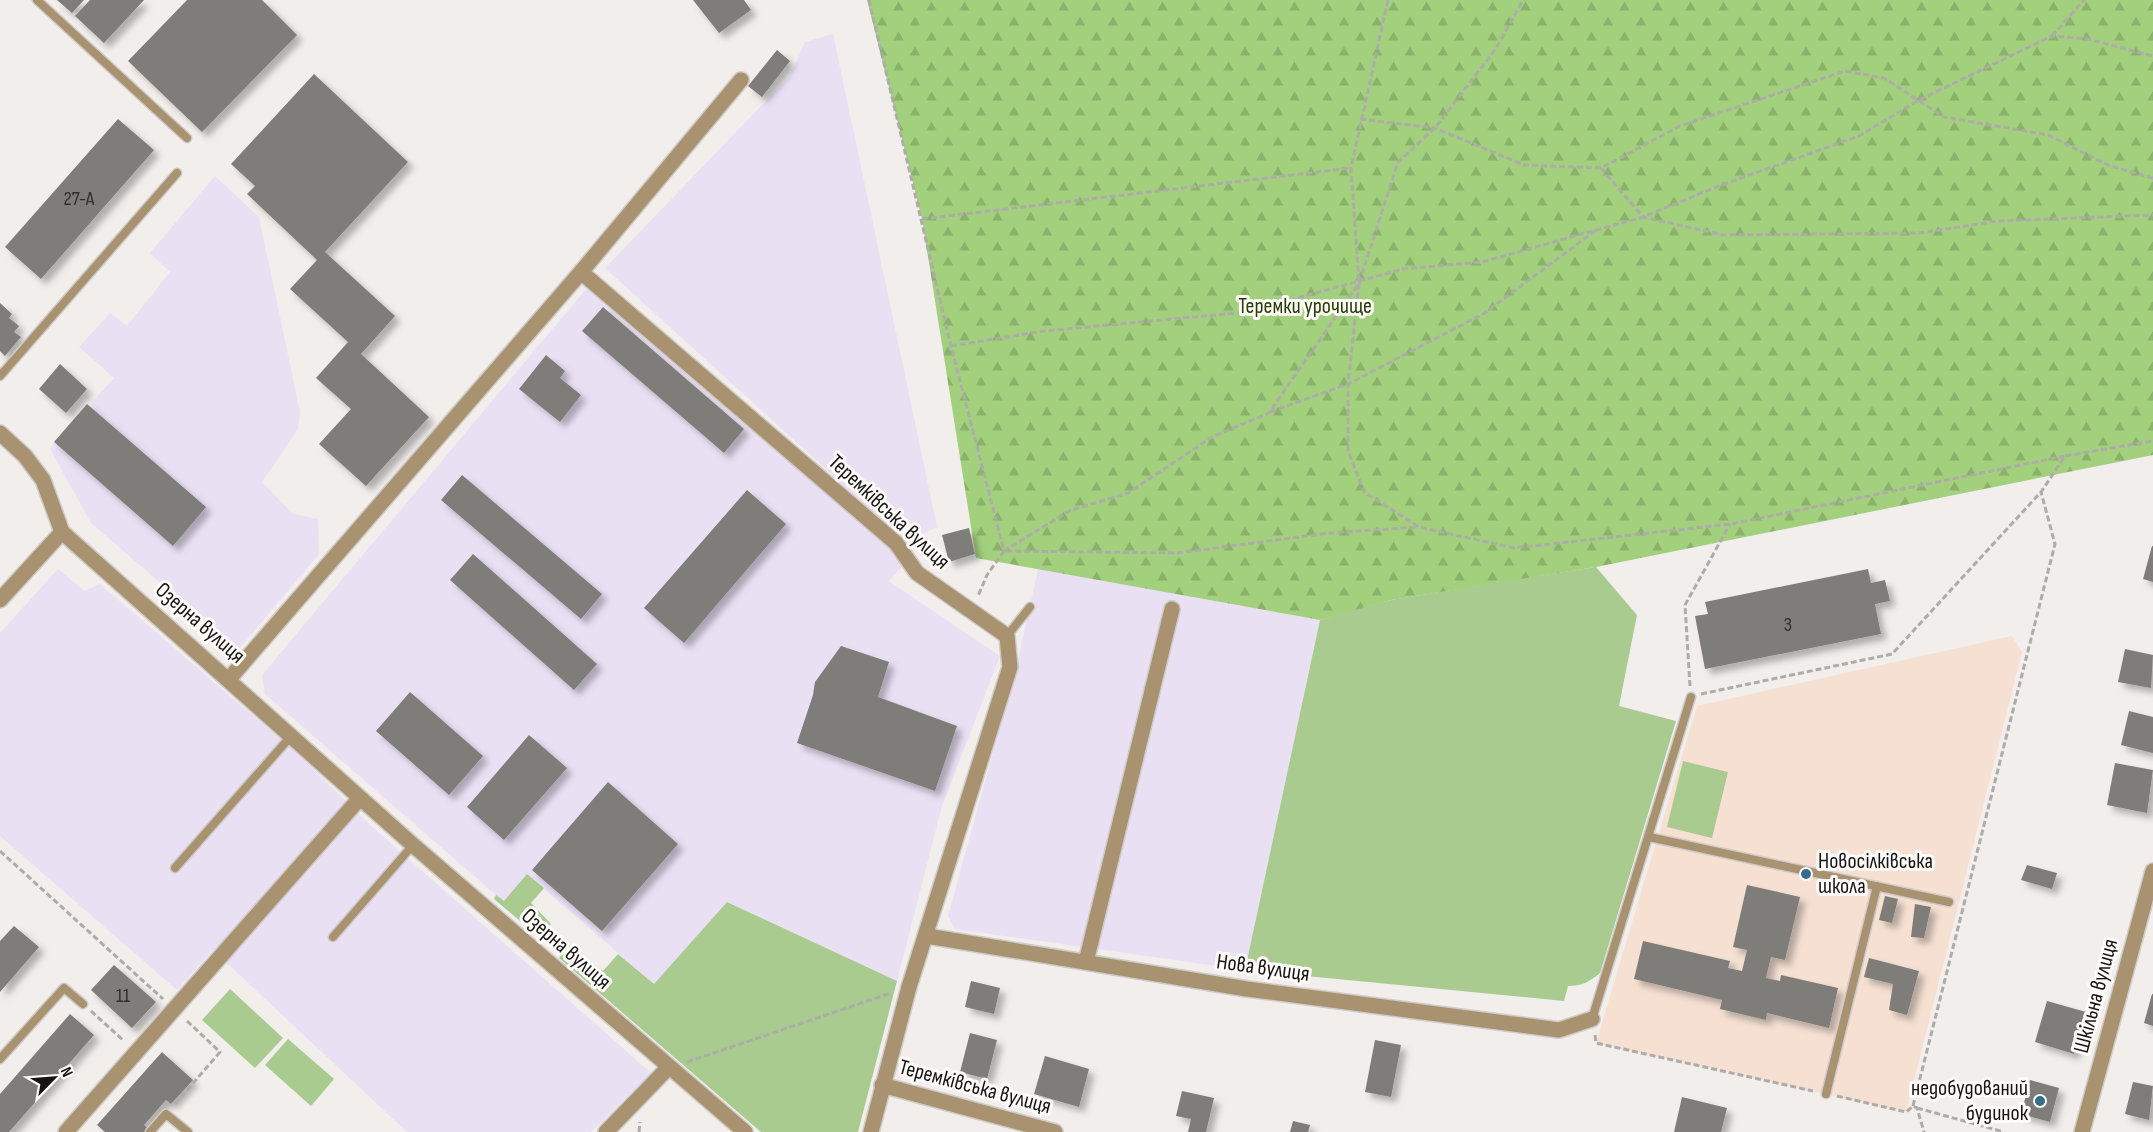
<svg xmlns="http://www.w3.org/2000/svg" width="2153" height="1132" viewBox="0 0 2153 1132" font-family="'Sofia Sans Condensed',sans-serif">
	<style>
		.industrial { fill: #eae0f4 }
		.education { fill: #f5e0d2 }
		.grass { fill: #a9cb8f; fill-rule: evenodd }
		.forest { fill: url(#forest-firs) }
		.building { fill: #7f7d7a; filter: url(#shadow) }
		.lines { fill: none; stroke-linecap: round; stroke-linejoin: round }
		.lane-casing { stroke: #cecbc9; stroke-width: 11 }
		.street-casing { stroke: #cecbc9; stroke-width: 18 }
		.path { stroke: #aeabaa; stroke-width: 3; stroke-dasharray: 6 3; stroke-linecap: butt }
		.lane { stroke: #a99270; stroke-width: 8 }
		.street { stroke: #a99270; stroke-width: 15 }
		.poi-dot { fill: #356c87; stroke: #fffbf9; stroke-width: 2 }
		.labels { text-anchor: middle; dominant-baseline: central; stroke-width: 6; stroke-linejoin: round; paint-order: stroke }
		.number-label { font-size: 20px; fill: #302e2e }
		.park-label { font-size: 22px; fill: #243f02; stroke: #fffbf9 }
		.street-label { font-size: 22px; fill: #151414; stroke: #fffbf9 }
		.poi-label { font-size: 22px; fill: #151414; stroke: #fffbf9; text-anchor: start }
	</style>
	<defs>
		<pattern id="forest-firs" width="22" height="20" patternUnits="userSpaceOnUse" patternTransform="scale(1.5)"><rect width="22" height="20" fill="#a2d07c"/><path d="M5 1l3.5 6h-7zM16 11l3.5 6h-7z" fill="#8bb26a"/></pattern>
		<filter id="shadow"><feDropShadow dx="5.5" dy="5.5" stdDeviation="3" flood-color="#0004"/></filter>
	</defs>
	<rect width="100%" height="100%" fill="#f1eeec"/>
	<path class="industrial" d="M833,34L937,527L906,542L605,268L790,76L805,42Z
		M215,176L259,217L300,412L298,429L262,482L293,514L318,519L319,554L238,650L91,523L50,449L114,378L79,347L110,313L127,326L170,272L150,253Z
		M587,288L890,547L902,567L889,581L1000,656L942,806L897,981L727,902L654,984L527,874L504,902L265,694L262,675Z
		M58,569L84,591L100,584L300,756L369,824L651,1073L591,1132H407L213,950L177,990L0,836V633Z
		M1038,569L1320,620L1245,970L955,929L948,916L1016,669Z"/>
	<path class="education" d="M2012,636L2022,652L1906,1112L1596,1043L1697,706Z"/>
	<path class="grass" d="M1425,550C1457,551 1480,561 1505,581L1596,567L1637,615L1619,706L1676,721L1600,973C1589,982 1582,986 1568,986L1564,1001L1245,970L1320,620L1333,616C1348,575 1385,556 1425,550ZM1426,559L1465,565L1493,583L1391,600L1345,612C1361,579 1390,564 1426,559Z
		M1683,761L1728,772L1712,838L1667,827Z
		M527,874L544,888L531,903L551,924L539,937L494,899L496,895L504,901Z
		M727,902L897,981L858,1132H761L559,958L569,945L603,971L618,954L654,984Z
		M230,989L283,1038L255,1068L202,1020Z
		M288,1039L334,1079L311,1106L265,1065Z"/>
	<path class="forest" d="M867,0H2153V455L1596,567L1391,600L1320,620L976,558L922,219Z"/>
	<path class="building" d="M57,0H84L72,13Z
		M90,0H144L104,43L75,16Z
		M187,0H262L297,35L202,132L128,61Z
		M693,0H744L751,10L719,33Z
		M777,50L790,61L762,97L748,86Z
		M314,74L408,162L325,252L395,316L361,354L429,417L366,486L319,444L351,409L316,378L348,342L290,289L317,260L247,194L255,186L231,164Z
		M118,119L154,150L41,279L5,247Z
		M0,303L12,314L9,318L19,326L14,332L21,337L5,356L0,351Z
		M603,307L744,429L724,453L582,331Z
		M546,355L565,371L560,378L581,395L560,422L519,389Z
		M60,364L87,389L66,413L39,389Z
		M87,404L206,507L173,546L54,442Z
		M462,475L602,594L581,619L441,500Z
		M747,490L786,524L684,643L644,608Z
		M969,528L975,554L949,562L942,535Z
		M2152,546H2153V582L2143,579Z
		M473,554L597,664L574,690L450,580Z
		M1868,569L1871,583L1885,580L1890,601L1875,604L1881,634L1705,669L1695,616L1708,614L1705,602Z
		M841,646L889,662L878,697L957,726L935,791L797,743L813,695L815,682Z
		M2125,649L2153,655L2151,688L2118,682Z
		M410,692L483,756L449,795L376,731Z
		M2129,711L2153,717V753L2121,745Z
		M529,735L567,768L504,840L467,807Z
		M2115,763L2153,770L2147,813L2107,805Z
		M608,782L678,844L602,931L532,870Z
		M2027,865L2057,873L2052,889L2021,880Z
		M1747,885L1800,897L1785,960L1771,957L1766,978L1780,981L1781,975L1838,988L1829,1028L1767,1013L1766,1020L1720,1009L1722,1000L1634,979L1643,941L1730,961L1728,968L1742,971L1747,950L1733,947Z
		M1885,896L1898,899L1892,923L1879,920Z
		M1915,904L1931,907L1924,938L1911,937Z
		M14,926L39,947L0,992V941Z
		M1869,958L1919,971L1907,1015L1889,1010L1893,984L1864,977Z
		M114,965L156,1002L132,1028L91,990Z
		M971,981L1000,988L994,1014L965,1007Z
		M2152,994H2153V1026L2144,1023Z
		M2047,1001L2086,1012L2074,1054L2035,1042Z
		M70,1014L94,1035L9,1132H0V1094Z
		M970,1033L997,1040L987,1079L960,1072Z
		M1375,1040L1401,1045L1391,1097L1365,1092Z
		M162,1052L193,1080L171,1104L166,1100L144,1125L149,1129L147,1132H105L97,1125Z
		M1045,1056L1089,1069L1079,1107L1034,1094Z
		M2030,1080L2059,1088L2050,1122L2021,1114Z
		M2133,1082L2153,1086L2149,1120L2125,1114Z
		M1182,1091L1214,1098L1206,1132H1188L1191,1119L1176,1116Z
		M1682,1097L1727,1108L1721,1132H1674Z
		M1293,1121L1310,1125L1308,1132H1290Z"/>
	<g class="lines">
		<defs>
			<path id="lane" d="M37,0L187,138
				M0,376L177,173
				M1007,636L1030,607
				M1649,837L1949,902
				M175,868L292,735
				M333,937L413,845
				M1592,1019L1691,697
				M0,1059L64,988L83,1004
				M1826,1094L1877,886
				M150,1132L166,1114L188,1132"/>
			<path id="street" d="M581,272L896,543L917,573L1007,636L1010,667L909,987L871,1132
				M0,433L25,456L43,480L62,532L413,845L745,1132
				M0,600L62,532
				M229,679L581,272L741,80
				M927,936L1247,989L1559,1030L1592,1019
				M1086,962L1172,609
				M882,1085L1055,1132
				M66,1132L360,798
				M606,1132L668,1068
				M2082,1132L2153,871"/>
		</defs>
		<use href="#lane" class="lane-casing"/>
		<use href="#street" class="street-casing"/>
		<path class="path" d="M869,0L951,346L1004,551L987,575L978,596
			M1388,0L1351,168L1359,283L1348,384V450L1364,492L1419,527L1514,548L1731,524L2065,456
			M2052,36L2084,0
			M1360,119L1435,128L1524,165L1601,168L1680,126L1845,71L1884,78L1944,117L2048,135L2110,166L2153,178
			M1601,168L1643,217L1723,235L1920,233L1998,221L2153,215
			M922,219L1351,168
			M951,346L1044,331L1247,312L1403,269L1482,262L1643,217L1716,187L1859,136L1919,100L2052,36L2087,39L2153,56
			M1270,412L1348,384L1483,314L1595,231
			M1004,551L1069,511L1128,493L1212,437L1269,413L1359,283L1398,162L1435,128L1495,50L1523,0
			M1006,551L1177,553L1330,533L1418,527
			M1690,686L1685,605L1730,524
			M1701,694L1892,654L2041,492L2065,456L2153,441
			M0,851L163,999
			M91,1011L124,1041
			M1595,1035L1596,1043L1813,1091
			M687,1062L891,993
			M1837,1096L1906,1112L1913,1106L1917,1108L1924,1132
			M175,1104L220,1052L186,1020
			M1913,1106L2055,544L2041,492
			M1917,1108L2004,1132
			M639,1132L640,1122"/>
		<use href="#lane" class="lane"/>
		<use href="#street" class="street"/>
	</g>
	<g class="poi-dot">
		<circle cx="1806" cy="874" r="6"/>
		<circle cx="2040" cy="1101" r="6"/>
	</g>
	<g class="labels">
		<g class="number-label">
			<text x="79" y="199">27-А</text>
			<text x="1788" y="625">3</text>
			<text x="123" y="996">11</text>
		</g>
		<g class="park-label">
			<text x="1305" y="306">Теремки урочище</text>
		</g>
		<g class="street-label">
			<text transform="translate(889 512) rotate(43)">Теремківська вулиця</text>
			<text transform="translate(200 623) rotate(41)">Озерна вулиця</text>
			<text transform="translate(566 949) rotate(41)">Озерна вулиця</text>
			<text transform="translate(1263 968) rotate(8)">Нова вулиця</text>
			<text transform="translate(2096 996) rotate(-75)">Шкільна вулиця</text>
			<text transform="translate(975 1087) rotate(15)">Теремківська вулиця</text>
		</g>
		<g class="poi-label">
			<text x="1818" y="861">Новосілківська<tspan x="1818" dy="25">школа</tspan></text>
			<text x="2028" y="1088" text-anchor="end">недобудований<tspan x="2028" dy="25">будинок</tspan></text>
		</g>
	</g>
	<g transform="translate(54 1078) rotate(65)" stroke="#fffbf9" stroke-width="4.5" paint-order="stroke">
	<path d="M0-4.5L10 22L0 15L-10 22Z" fill="#151414"/>
	<text y="-9" font-size="16" font-weight="bold" text-anchor="middle" fill="#151414">N</text>
	</g>
</svg>
